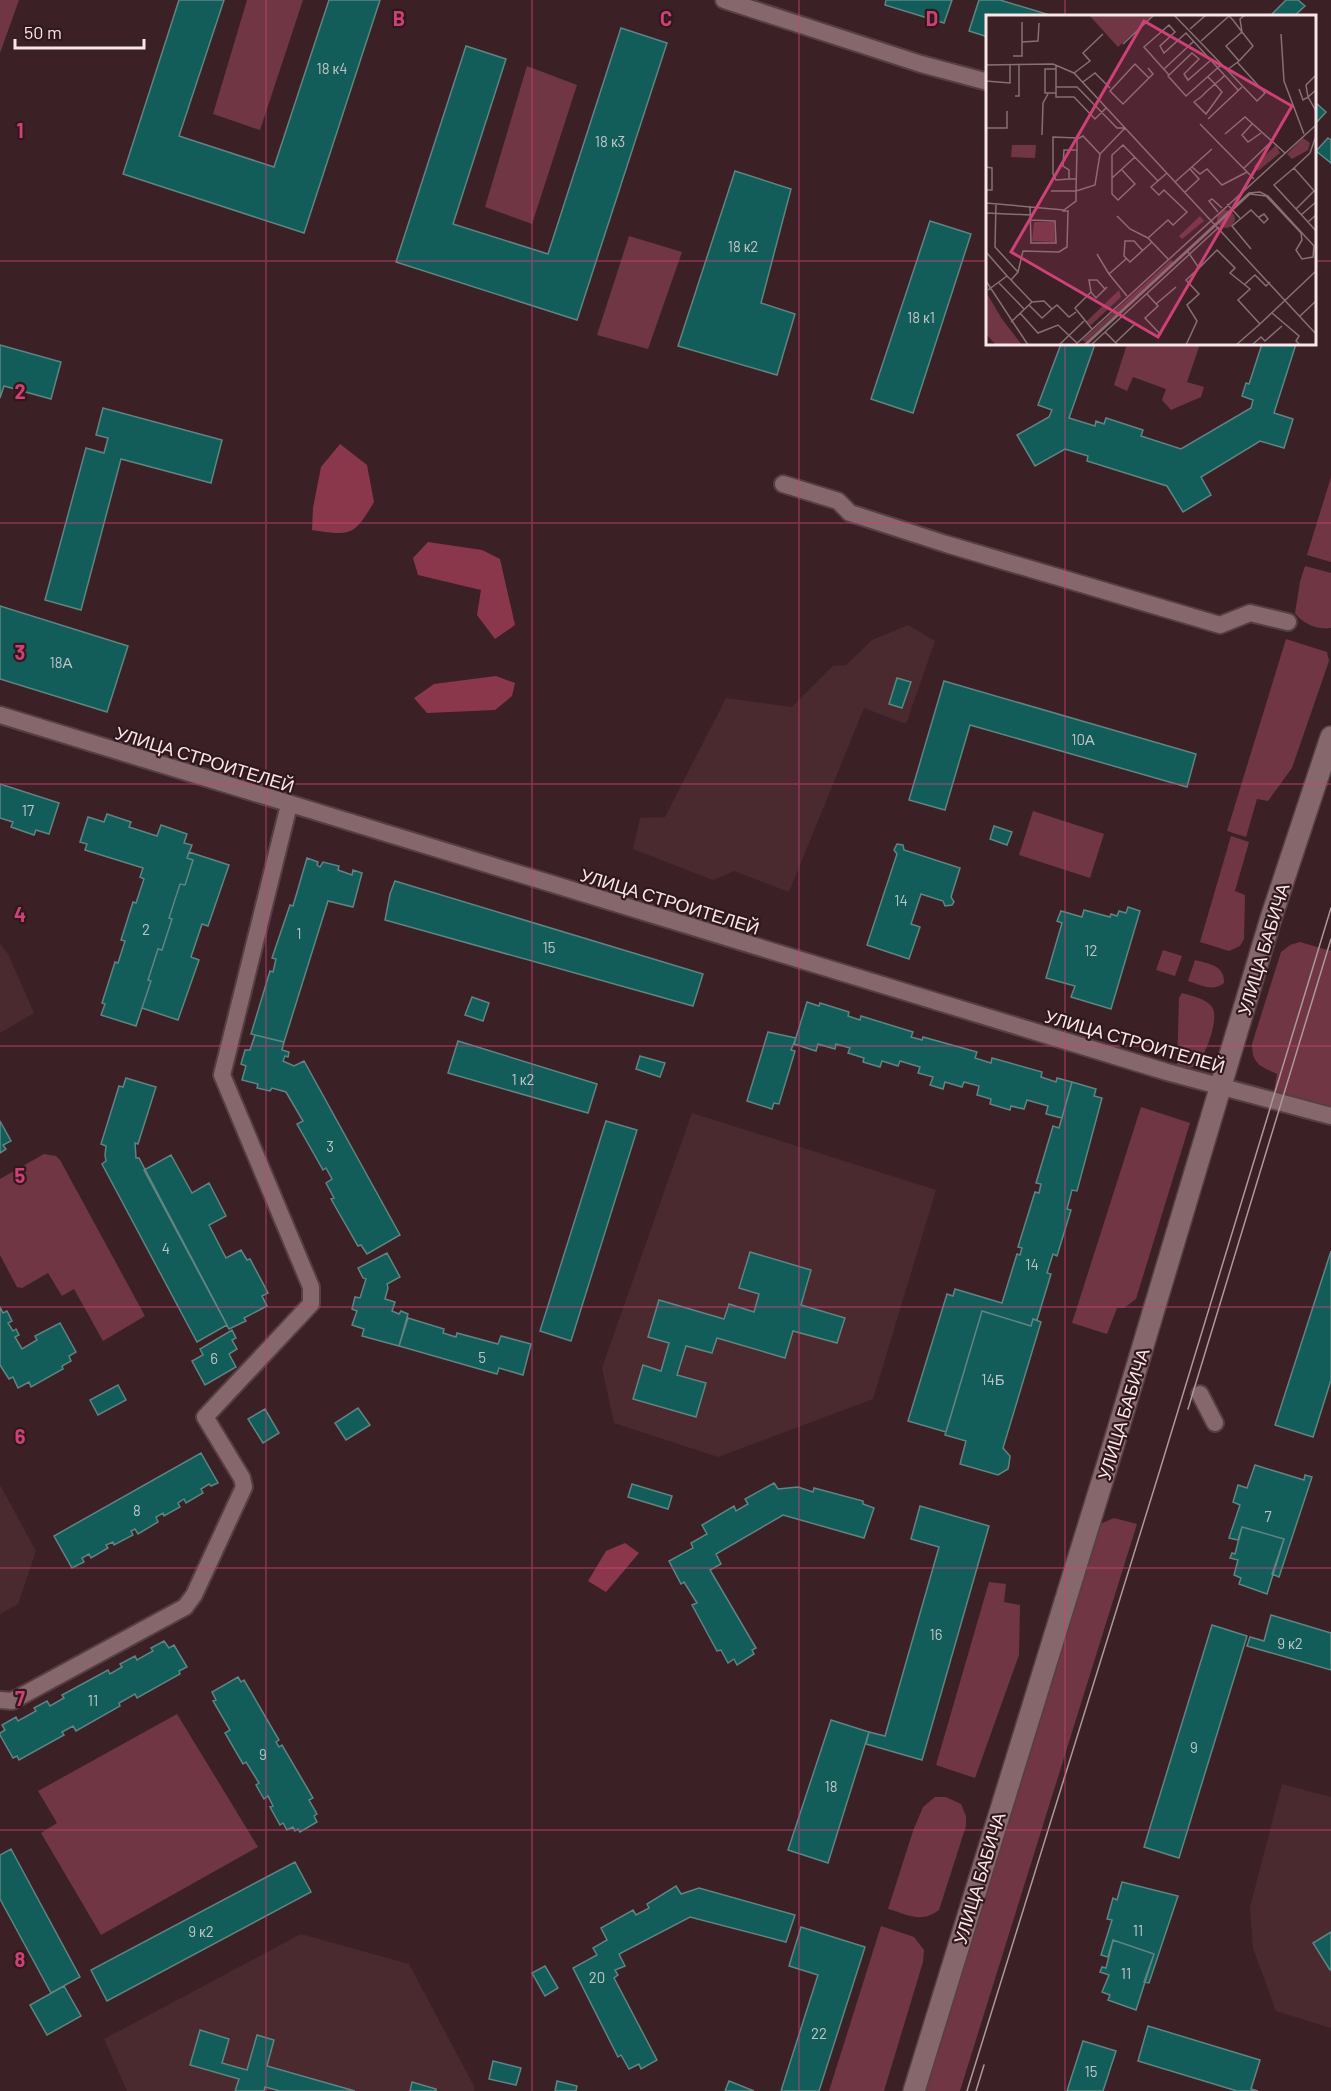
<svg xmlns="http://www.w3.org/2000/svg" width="1331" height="2091" viewBox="0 0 1331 2091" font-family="Barlow,sans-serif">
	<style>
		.built { fill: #4a292f }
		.green { fill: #703643 }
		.forest { fill: #8a374b }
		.building { fill: #125c5a; stroke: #608482; stroke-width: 1.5 }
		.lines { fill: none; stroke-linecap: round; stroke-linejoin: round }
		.minor-casing { stroke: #553f43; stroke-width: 20 }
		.tertiary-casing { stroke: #553f43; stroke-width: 24 }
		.minor { stroke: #86676c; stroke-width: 16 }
		.tertiary { stroke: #86676c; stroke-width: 21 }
		.tram { stroke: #ae989c; stroke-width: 1.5 }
		.grid { fill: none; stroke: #cd4177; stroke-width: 1.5; stroke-opacity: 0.55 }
		.labels { text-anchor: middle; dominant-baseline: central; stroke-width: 4.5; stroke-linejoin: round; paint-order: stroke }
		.number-label { font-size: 15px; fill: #bec4c5 }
		.street-label { font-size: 18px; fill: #f8e6e9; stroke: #30181d }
		.inset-road { fill: none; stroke: #877074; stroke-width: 1.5 }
		.view { fill: #cd4177; fill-opacity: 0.15; stroke: #cd4177; stroke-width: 3 }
		.inset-edge { fill: none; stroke: #f8e6e9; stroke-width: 3 }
		.grid-label { font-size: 20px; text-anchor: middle; font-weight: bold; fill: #cd4177; stroke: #30181d; stroke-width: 4.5; stroke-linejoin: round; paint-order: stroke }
	</style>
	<rect width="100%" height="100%" fill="#3b2126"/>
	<path class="built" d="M908,625L935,641L906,724L864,708L789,892L734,871L713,880L633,849L640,818L665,817L726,698L792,707L833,666L846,665L872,640Z
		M0,944L8,954L34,1013L0,1033Z
		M692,1113L936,1190L873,1399L718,1457L614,1423L602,1368Z
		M0,1485L36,1551L18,1604L0,1614Z
		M1282,1784L1331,1797V2028L1276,2011L1253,1948L1250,1907Z
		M301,1934L409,1964L475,2088L474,2091H127L104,2039Z"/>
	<path class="green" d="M0,0H19L0,53Z
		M247,0H303L260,130L213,114Z
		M527,66L577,85L532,224L485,207Z
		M629,236L682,252L648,349L597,335Z
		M1127,344H1200L1187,382L1204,387L1201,397L1171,410L1162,400L1166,389L1133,377L1127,391L1114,385Z
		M1331,477V562L1307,555Z
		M1305,566L1331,573V628C1317,630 1303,624 1295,613L1300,582Z
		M1286,639L1327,652L1329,661L1292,768L1268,801L1257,799L1246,837L1227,831Z
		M1033,811L1104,834L1090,878L1019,855Z
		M1231,836L1249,842L1235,891L1245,895L1244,939L1240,946L1229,951L1200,942Z
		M1300,942L1331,951V1108L1274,1091L1277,1074C1261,1066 1252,1065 1252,1044L1281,952L1290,945Z
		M1163,950L1182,956L1175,976L1156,970Z
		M1195,960C1209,964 1225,965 1224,983C1212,992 1201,985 1188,981Z
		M1182,993C1191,996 1206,998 1212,1007C1220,1017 1205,1058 1196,1065C1190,1069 1184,1069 1177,1068L1179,998Z
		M1141,1107L1190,1123L1136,1299L1124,1308H1117L1107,1334L1072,1323Z
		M44,1154L56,1156L60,1160L145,1316L103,1341L74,1289L62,1296L48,1273L22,1288L17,1287L0,1255V1179Z
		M1114,1518L1137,1524L960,2091H924L1100,1524Z
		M989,1582L1006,1584L1004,1602L1020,1605L1019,1655L975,1778L936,1765Z
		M177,1714L258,1847L101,1935L41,1833L57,1823L38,1791Z
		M935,1797H946L961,1804L966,1816V1826L939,1910C921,1924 907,1914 888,1909L913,1831L923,1807Z
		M881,1926L914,1937L924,1950L923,1962L884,2091H829Z"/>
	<path class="forest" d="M340,444L367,465L374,502C354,536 351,536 312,530L313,508L321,467Z
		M428,542L482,550L500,559L515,625L495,639L477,615L481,590L418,575L413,558Z
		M496,676L515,683L512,696L495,710L427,713L414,698L434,684Z
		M625,1543L639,1553L606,1592L588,1581L606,1551Z"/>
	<path class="building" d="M179,0H224L179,136L274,167L329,0H380L304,233L123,174Z
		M886,0H952L944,23L885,5Z
		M979,0H1000L1053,16H988V37L969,31Z
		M1286,0H1298L1305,6L1294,16H1270Z
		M621,28L667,43L577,320L396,262L466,46L506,59L453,224L548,254Z
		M1316,103L1326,112L1314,125V105Z
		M1328,138L1331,140V163L1316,151Z
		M735,171L791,189L761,303L795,314L777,375L678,346Z
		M930,221L971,234L913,413L871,399Z
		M1061,344H1095L1069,418L1095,426L1096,421L1104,424L1106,418L1143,430L1141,436L1181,449L1251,408L1253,400L1242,396L1246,383L1249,384L1262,344H1296L1274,413L1293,419L1284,448L1260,441L1201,477L1211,495L1183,512L1167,486L1087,461L1088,456L1065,449L1035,466L1017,435L1049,417L1052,410L1038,405Z
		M0,345L61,362L51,399L4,386L0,398Z
		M103,408L222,440L211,483L121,459L81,610L45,600L86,448L104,453L108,438L96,435Z
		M0,606L128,646L107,712L0,679Z
		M897,678L911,682L902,708L889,704Z
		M944,681L1196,754L1187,787L970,725L945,810L909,800Z
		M0,784L59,803L49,834L36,830L34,835L11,827L13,822L0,818Z
		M107,814L131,822L129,827L157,836L161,825L187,834L184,843L192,845L187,858L193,860L185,885L180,884L169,918L172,919L162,950L158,949L148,980L151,981L136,1026L101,1015L105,1004L102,1003L115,962L118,963L125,941L121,940L133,902L136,903L144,879L140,877L143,868L85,850L87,844L80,842L88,817L104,822Z
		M994,826L1012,832L1007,845L990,839Z
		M897,844L903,845L904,850L960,868L951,897L954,902L952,905L945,906L943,901L921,894L911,924L920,927L909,959L867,945L897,854L894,850Z
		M189,852L229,865L208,926L202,924L191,957L199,960L178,1020L142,1008L151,981L148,980L158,949L162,950L172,919L169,918L180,884L185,885L193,860L187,858Z
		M307,858L318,862L317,865L320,867L323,862L339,866L338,870L352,875L353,870L362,873L353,907L328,901L284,1042L251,1034L270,971L273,972L276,959L272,958L290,905L293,906Z
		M395,881L703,974L693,1006L385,920L390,894Z
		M1128,907L1140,911L1111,1009L1071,997L1075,986L1046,978L1062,923L1057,921L1061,911L1082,917L1084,910L1110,917L1111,914L1117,916L1119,911L1126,913Z
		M472,997L489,1003L483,1021L465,1015Z
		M807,1002L819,1006L820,1003L849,1012L848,1016L860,1020L861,1016L913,1032L911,1037L922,1040L923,1037L977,1052L975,1058L991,1063L992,1058L1042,1072L1041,1077L1056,1082L1057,1078L1072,1082L1062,1118L1046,1114L1048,1106L1027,1100L1024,1109L1011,1106L1010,1110L990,1104L991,1099L977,1095L979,1086L964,1082L962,1087L945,1082L943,1089L930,1085L933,1077L918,1073L920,1067L900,1061L898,1066L882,1061L880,1067L863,1062L864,1058L848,1053L850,1048L836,1044L835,1049L818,1044L816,1051L794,1044Z
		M768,1032L796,1038L791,1050L795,1051L779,1104L774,1103L772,1109L747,1101Z
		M255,1035L284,1042L282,1050L289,1052L288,1057L285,1056L283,1061L294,1066L304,1061L400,1235L367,1254L361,1245L358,1246L331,1199L334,1198L326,1183L332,1179L326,1168L323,1170L297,1124L303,1121L286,1092L272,1088L270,1091L257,1088L258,1084L242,1080L246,1066L241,1064L245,1050H250Z
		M458,1041L597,1084L588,1113L448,1073Z
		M640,1056L665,1063L660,1077L636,1069Z
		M126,1078L156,1087L138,1144L135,1143L136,1158H139L227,1325L197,1342L102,1164L106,1161L105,1155L106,1146L101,1144L119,1086L123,1087Z
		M1072,1082L1096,1089L1094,1096L1102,1098L1077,1191L1072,1190L1067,1209L1071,1210L1057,1256L1053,1254L1047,1273L1051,1274L1037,1320L1033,1319L1031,1326L982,1311L946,1432L908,1421L947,1294L953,1296L955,1289L1002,1303L1017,1254L1020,1255L1022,1248L1018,1247L1035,1192L1039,1193L1041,1184L1036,1183L1053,1126L1059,1128Z
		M0,1121L11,1141L3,1145L6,1149L0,1153Z
		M606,1121L637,1130L571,1341L540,1331Z
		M171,1155L192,1193L209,1183L226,1216L209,1225L226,1258L241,1250L247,1260L250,1259L268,1293L262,1296L267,1306L244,1318L246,1321L229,1329L144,1170Z
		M1331,1251V1380L1313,1437L1275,1425Z
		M750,1252L811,1270L801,1305L845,1318L837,1343L793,1331L785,1358L717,1338L712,1353L686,1346L677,1375L706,1383L696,1417L633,1399L643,1365L661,1371L669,1343L648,1337L659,1300L724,1319L729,1304L754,1312L759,1294L739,1288Z
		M387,1253L400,1277L387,1284L388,1288L385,1299L395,1302L392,1311L399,1314L401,1311L408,1314L399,1346L362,1336L364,1329L352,1325L357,1311L352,1309L355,1297L360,1298L366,1279L363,1278L358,1268Z
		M0,1307L3,1313L7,1311L12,1321L8,1323L13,1331L16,1329L19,1335L15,1337L22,1349L37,1340L35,1336L60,1323L76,1352L69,1356L71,1361L62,1366L63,1369L31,1387L29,1382L18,1388L13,1377L9,1379L0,1365Z
		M982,1311L1031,1326L1033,1319L1041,1322L1003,1448L1010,1456L1009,1464L1008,1469L998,1475L960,1464L966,1441L945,1435Z
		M408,1318L444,1329L443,1333L456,1337L457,1333L498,1344L501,1336L531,1344L523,1375L499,1368L497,1374L399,1346Z
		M232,1330L236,1338L232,1340L237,1349L229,1354L236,1367L205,1385L192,1361L203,1355L200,1349Z
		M118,1385L126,1400L98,1415L90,1400Z
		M358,1408L370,1425L346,1440L335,1423Z
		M265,1409L279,1433L263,1443L248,1419Z
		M201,1453L218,1483L211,1486L209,1484L201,1489L203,1493L186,1503L184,1499L178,1503L180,1507L164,1516L163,1513L156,1517L158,1522L138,1534L135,1529L131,1531L133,1535L114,1545L113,1542L106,1545L108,1548L91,1558L89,1554L82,1558L84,1562L72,1568L54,1536Z
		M1255,1465L1304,1480L1305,1475L1312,1477L1279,1577L1272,1574L1284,1539L1242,1527L1238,1540L1229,1538L1240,1505L1233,1502L1238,1485L1247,1488Z
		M774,1483L778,1489L798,1487L813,1492L814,1488L863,1501V1504L874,1508L864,1538L783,1515L716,1554L721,1564L710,1570L756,1648L752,1650L754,1654L737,1665L734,1659L728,1663L721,1650L717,1651L692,1605L697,1603L684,1582L681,1584L669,1561L693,1548L691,1543L707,1534L702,1525L734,1506L736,1511L748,1504L745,1499Z
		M632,1484L672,1496L668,1509L628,1497Z
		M920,1506L989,1526L922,1760L866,1744L869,1732L885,1736L939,1547L911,1539Z
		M1242,1527L1284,1539L1267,1594L1239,1584L1241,1578L1234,1575L1238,1560L1230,1558L1232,1553L1235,1554Z
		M1271,1615L1331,1633V1670L1247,1646L1250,1637L1264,1641Z
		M1212,1625L1247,1636L1179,1858L1144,1847Z
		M164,1641L169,1648L174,1645L187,1667L179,1671L180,1674L137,1698L135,1694L119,1703L120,1706L76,1731L73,1726L62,1732L64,1735L19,1760L17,1756L13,1758L0,1735V1733L5,1730L2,1725L16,1717L18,1721L36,1711L34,1708L47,1701L50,1706L64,1698L62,1695L108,1670L110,1674L122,1667L120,1664L135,1656L137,1660L153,1651L151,1648Z
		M238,1677L241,1682L244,1680L279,1740L276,1742L279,1747L282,1745L313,1798L309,1800L317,1814L314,1816L317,1822L300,1832L298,1829L295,1831L293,1827L287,1830L283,1823L280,1825L270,1807L273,1806L268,1796L264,1799L256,1785L259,1783L246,1762L243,1764L225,1733L230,1730L213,1701L216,1700L212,1692Z
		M831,1720L869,1732L828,1863L788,1850Z
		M11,1849L80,1977L51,1993L0,1899V1855Z
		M295,1862L311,1892L107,2001L91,1970Z
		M1122,1882L1178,1896L1149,1983L1144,1982L1154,1954L1113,1940L1108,1957L1101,1955L1112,1920L1107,1919L1113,1898L1117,1900Z
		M676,1886L681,1894L699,1888L795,1915L786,1942L690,1917L619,1954L625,1966L615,1970L618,1975L614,1978L657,2060L641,2069L639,2064L629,2069L621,2055L618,2057L573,1968L597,1955L593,1948L607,1940L601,1928L633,1910L636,1915L649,1908L647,1904Z
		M801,1927L865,1947L819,2091H781L818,1975L789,1966Z
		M1331,1932V1969L1330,1970L1313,1943Z
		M1113,1940L1154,1954L1136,2010L1108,2000L1110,1995L1102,1992L1109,1975L1100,1972L1102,1967L1106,1968Z
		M545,1966L558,1988L545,1996L532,1973Z
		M64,1986L81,2016L47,2035L30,2005Z
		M1148,2026L1260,2060L1251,2089L1258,2091H1237L1138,2061Z
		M200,2030L229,2039L222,2063L247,2070L257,2035L274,2040L267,2066L355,2091H280L265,2087L264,2091H235L239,2079L190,2065Z
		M1083,2041L1116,2051L1103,2091H1067Z
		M493,2061L521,2068L516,2085L489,2079Z
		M557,2081L577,2086L576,2091H555Z
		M729,2081L754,2091H725Z
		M412,2082L436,2089V2091H410Z"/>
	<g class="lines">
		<defs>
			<path id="minor" d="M724,0L921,64L988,82
				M783,484L838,501L850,513L946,544L1220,625L1250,613L1288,622
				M0,715L1167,1072L1331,1116
				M1200,1394L1215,1423
				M0,1700L12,1701L185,1607L194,1595L244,1487L242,1478L205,1417L311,1304V1287L222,1075L289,805"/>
			<path id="tertiary" d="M914,2091L1114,1443L1271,918L1331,737"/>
		</defs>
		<use href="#minor" class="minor-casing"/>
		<use href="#tertiary" class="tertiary-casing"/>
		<use href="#minor" class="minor"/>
		<use href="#tertiary" class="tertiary"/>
		<path class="tram" d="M1188,1409L1331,939
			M967,2091L1159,1473L1331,908
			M976,2091L984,2065"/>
	</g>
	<path class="grid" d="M266,0V2091M532,0V2091M799,0V2091M1065,0V16M0,261H988M1314,261H1331M1065,344V2091M0,523H1331M0,784H1331M0,1046H1331M0,1307H1331M0,1568H1331M0,1830H1331"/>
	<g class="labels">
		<g class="number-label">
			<text x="332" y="68">18 к4</text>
			<text x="610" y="141">18 к3</text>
			<text x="743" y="246">18 к2</text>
			<text x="921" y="317">18 к1</text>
			<text x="61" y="662">18А</text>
			<text x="1083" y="739">10А</text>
			<text x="28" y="810">17</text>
			<text x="901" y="900">14</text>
			<text x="146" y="929">2</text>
			<text x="299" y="933">1</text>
			<text x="549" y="947">15</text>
			<text x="1091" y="950">12</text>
			<text x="523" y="1079">1 к2</text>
			<text x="330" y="1146">3</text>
			<text x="166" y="1248">4</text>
			<text x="1032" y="1264">14</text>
			<text x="482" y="1357">5</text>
			<text x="214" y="1358">6</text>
			<text x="993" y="1379">14Б</text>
			<text x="137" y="1510">8</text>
			<text x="1268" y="1516">7</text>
			<text x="936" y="1634">16</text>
			<text x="1290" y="1643">9 к2</text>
			<text x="93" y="1700">11</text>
			<text x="1194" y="1747">9</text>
			<text x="263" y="1754">9</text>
			<text x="831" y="1786">18</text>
			<text x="1138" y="1930">11</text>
			<text x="201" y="1931">9 к2</text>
			<text x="1126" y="1973">11</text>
			<text x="597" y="1977">20</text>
			<text x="819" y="2033">22</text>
			<text x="1091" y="2071">15</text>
		</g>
		<g class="street-label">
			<text transform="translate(205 759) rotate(17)">УЛИЦА СТРОИТЕЛЕЙ</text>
			<text transform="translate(670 901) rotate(17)">УЛИЦА СТРОИТЕЛЕЙ</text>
			<text transform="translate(1263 949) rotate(-73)">УЛИЦА БАБИЧА</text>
			<text transform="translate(1135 1041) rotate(16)">УЛИЦА СТРОИТЕЛЕЙ</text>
			<text transform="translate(1123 1414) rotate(-73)">УЛИЦА БАБИЧА</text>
			<text transform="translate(979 1878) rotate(-73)">УЛИЦА БАБИЧА</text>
		</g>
	</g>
	<g transform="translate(986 15)">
		<rect width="330" height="330" fill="#3b2126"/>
		<path d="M103,0H168L132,32ZM317,123L324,128L322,135L306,144L301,139ZM26,130H50L49,143L25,142ZM290,130L294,138L272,156L268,151ZM231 204a9 9 0 1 1 18 0a9 9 0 1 1-18 0ZM214,201L218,206L196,224L193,221ZM48,207H68L69,227L46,226ZM185,245L187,247L100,327L96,325ZM133,275L135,282L105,310L100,307ZM0,277L16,304L36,330H10L0,319Z" fill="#703643"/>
		<path class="inset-road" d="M188,0L271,86L279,78L251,47M36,7V27M204,14L220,0M295,19L298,66L318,119M215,26L243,1L247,5L256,17L240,31L253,46L241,55M137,29L168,0M27,41H36V27L52,26L53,8M225,45L202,65L198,59L213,44L206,38L182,61L200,81L236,49M253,46L267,31L256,17L254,4L259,0M0,50L67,49L88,58L330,319M70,50V82H88L109,104L120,93M162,53L167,59L137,89L124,76L149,49L163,63M178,54L208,26M88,58L104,46L97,38L117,19M183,60L158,32L183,10L189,17L174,31L178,38L200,18L252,75M330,60L320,70L322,82L330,75M222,62L229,69L236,77L220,99L208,87L215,82L221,76L229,69L235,64L239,60M0,66L24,68V50M97,67L109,58L124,73M70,72H91L131,113H138M313,74L317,85L322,82L330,96M70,78H59V54H70M29,81H33V50M222,104L256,72M214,109L268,164M266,109L256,120L262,127L275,118M0,113H21V96M239,119L259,102L299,138M56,120L57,88L62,79M324,138L330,121M0,152L6,153V175H0M206,152L214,159L221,154L236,170L261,157M258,153L287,125M308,153L324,138M136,155L149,169L132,185L126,179V140L137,130L172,166M181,158L165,172L173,180L178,175L201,197L187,210L182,205L162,223L182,244M126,163L149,142M83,164L70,165L67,159V122L92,123M91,164H83V155L77,151L78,135H91V124L97,121L114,139M189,167L226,134M65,176H90L91,135M199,177L213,164L204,154M0,188L78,195L90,186V176L109,170L114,139L139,113M10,188L9,232L32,257L25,265L21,261M241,189L254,203M44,191L45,228H70L69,206L45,205M310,194L328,176M232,197L223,186L226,184L236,193M0,198L45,200M315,200L330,187M330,200L322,207L330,216M131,201L144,214L162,223M322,207L288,170L308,153L330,178M265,234L246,211L265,195L278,208L282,204L278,199L273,202M157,236L148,226H139L138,241L144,247L166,227M0,237L21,261L2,275M202,237L213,253L231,235L249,253L244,258L264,274L252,285L274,309L330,256M111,239L123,259M140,244L123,259L141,281M32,257L37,236L73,237L81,232L82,196H76M25,265L46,287M0,266L42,330M13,268L38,294M259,269L269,260L280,271L284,267M105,277L103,265H111L119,274M161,279L172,291L159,303L175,320M170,289L190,272M43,290L56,303L66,294M34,298L52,318L72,310L91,328M286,298L313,321L310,326L314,330M314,301L330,286M25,307L46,287L58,286L66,294L71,290L83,302L90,297M106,314L89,293L105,277L110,283L121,272M119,317L132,330M130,327L150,308M73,330L98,306M89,330L330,110M98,330L263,178L274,177L282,181L328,231L327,242L316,244L310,235L316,225L315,218L280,181L264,179L100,330M105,330L233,212M200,330L211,306L201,290L213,279L200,265L213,253M250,330L274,309M266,330L275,322L279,326L296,311"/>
		<path class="view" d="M158,6L306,91L172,322L25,237Z"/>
		<rect width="330" height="330" class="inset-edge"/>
	</g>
	<g class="grid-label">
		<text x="399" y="26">B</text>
		<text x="666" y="26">C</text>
		<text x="932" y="26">D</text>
		<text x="20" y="138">1</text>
		<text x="20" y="399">2</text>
		<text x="20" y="660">3</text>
		<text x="20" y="922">4</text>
		<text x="20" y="1183">5</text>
		<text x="20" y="1444">6</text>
		<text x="20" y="1706">7</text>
		<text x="20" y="1967">8</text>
	</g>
	<path d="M15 39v9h129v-9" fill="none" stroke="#f8e6e9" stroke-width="3"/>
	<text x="24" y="39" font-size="18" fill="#f8e6e9" stroke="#30181d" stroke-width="4.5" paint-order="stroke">50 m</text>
</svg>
